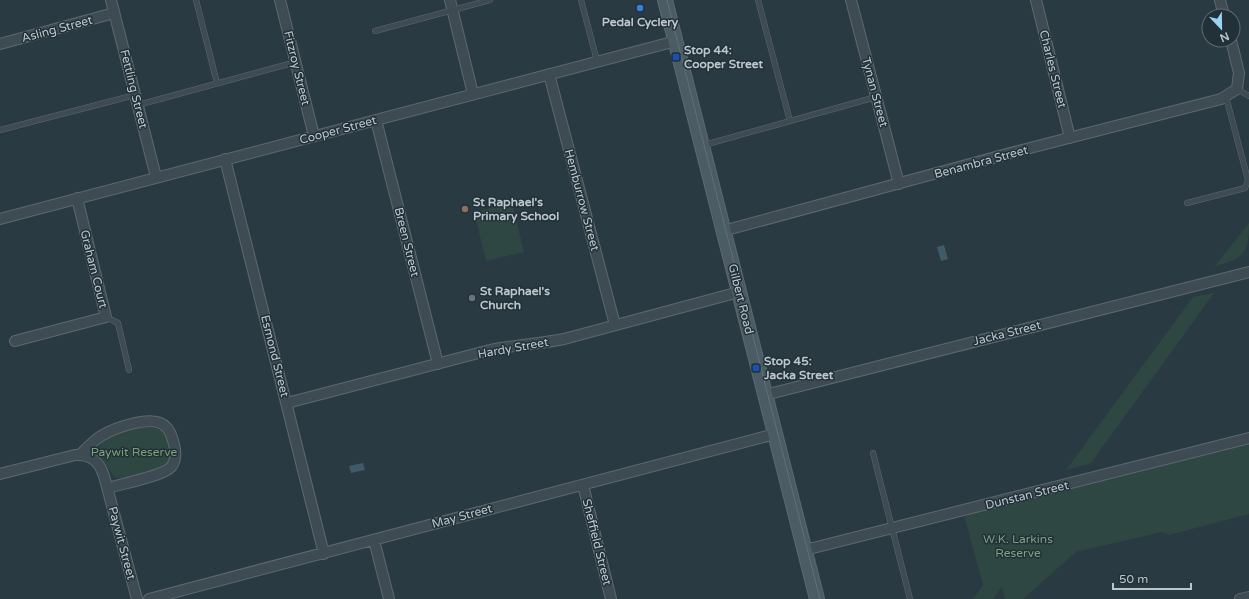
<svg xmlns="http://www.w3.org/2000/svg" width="1249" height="599" viewBox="0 0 1249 599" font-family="'Varela Round',sans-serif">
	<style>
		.green { fill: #2f4742 }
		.water { fill: #3f5a68 }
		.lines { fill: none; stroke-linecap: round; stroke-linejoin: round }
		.lane-casing { stroke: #5c6970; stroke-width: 6 }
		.street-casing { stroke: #5c6970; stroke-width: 12 }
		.secondary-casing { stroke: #5c6970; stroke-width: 16 }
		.lane { stroke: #3e4b52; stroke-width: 5 }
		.street { stroke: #3e4b52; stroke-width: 10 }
		.secondary { stroke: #4c5c65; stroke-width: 14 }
		.tram { stroke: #607079; stroke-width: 1 }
		.shop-dot { fill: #3f7fe0; stroke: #223038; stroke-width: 1.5 }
		.transit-dot { fill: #1a4fb4; stroke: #223038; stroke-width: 1.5 }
		.education-dot { fill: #8d6e63; stroke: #223038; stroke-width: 1.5 }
		.worship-dot { fill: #6b7280; stroke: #223038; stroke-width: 1.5 }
		.labels { text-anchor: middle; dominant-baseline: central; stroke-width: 3; stroke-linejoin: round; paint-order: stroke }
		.poi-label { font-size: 12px; font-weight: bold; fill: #bbc6cc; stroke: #223038; text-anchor: start }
		.street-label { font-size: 12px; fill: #bbc6cc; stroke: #223038 }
		.park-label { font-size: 12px; fill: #7ca07b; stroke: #223038 }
	</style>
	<rect width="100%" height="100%" fill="#2a3a42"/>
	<path class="green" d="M512,203L524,252L486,261L474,212Z
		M1249,223C1249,253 1244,259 1215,266Z
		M1214,293L1091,463L1066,470L1193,297Z
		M145,426C150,427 156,427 160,430C171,437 177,458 163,467C153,473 127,479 115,478L99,454L100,446L105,438L127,429Z
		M1249,443V514L1169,535L1162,532L1076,552L1023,599H1005L1002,587L993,599H973L983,585L964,515Z"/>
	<path class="water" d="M944,245L948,259L941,261L937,247Z
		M363,463L365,470L351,473L349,466Z"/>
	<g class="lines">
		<defs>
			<path id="lane" d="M196,0L217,83
				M581,0L597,61
				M758,0L790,121
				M375,31L490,0
				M1237,89L1249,96
				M138,105L296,62
				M0,130L135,95
				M704,145L876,97
				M1187,203L1245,188L1248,180L1226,97
				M106,317L118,323L129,370
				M873,453L910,599"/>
			<path id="street" d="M111,0L156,177
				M280,0L314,136
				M450,0L473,94
				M851,0L899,184
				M1036,0L1070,138
				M1220,0L1224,16
				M0,44L114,13
				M549,74L615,325
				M376,120L438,364
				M225,159L324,554
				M0,219L676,41
				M723,231L1022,150L1221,99L1237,89L1239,73L1231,40
				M15,341L106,317L77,198
				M765,395L1249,272
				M287,403L490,350C514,345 539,344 564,339L739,292
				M80,455C87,448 93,441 101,436C114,428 154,413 166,427C171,431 172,438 174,444C176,452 177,460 171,467C163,476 121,484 108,488
				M0,474L75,455C91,454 99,461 104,476L137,599
				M583,485L611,599
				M374,540L389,599
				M805,550L1249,438
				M149,599L775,434
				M1240,599L1249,597"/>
			<path id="secondary" d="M665,0L817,599"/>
		</defs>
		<use href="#lane" class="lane-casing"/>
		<use href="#street" class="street-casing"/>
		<use href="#secondary" class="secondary-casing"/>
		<use href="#lane" class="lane"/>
		<use href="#street" class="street"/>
		<use href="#secondary" class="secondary"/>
		<path class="tram" d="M667,0L820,599"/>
	</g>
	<circle class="shop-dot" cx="640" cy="8" r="4"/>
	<g class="transit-dot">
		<rect x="672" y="53" width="8" height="8" rx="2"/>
		<rect x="752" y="364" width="8" height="8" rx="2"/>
	</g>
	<circle class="education-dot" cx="465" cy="209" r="4"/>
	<circle class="worship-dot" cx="472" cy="298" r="4"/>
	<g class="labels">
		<g class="poi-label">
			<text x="640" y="22" text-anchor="middle">Pedal Cyclery</text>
			<text x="684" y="50">Stop 44:<tspan x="684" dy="14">Cooper Street</tspan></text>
			<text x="473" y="202">St Raphael's<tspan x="473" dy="14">Primary School</tspan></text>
			<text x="480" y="291">St Raphael's<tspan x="480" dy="14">Church</tspan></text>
			<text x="764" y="361">Stop 45:<tspan x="764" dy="14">Jacka Street</tspan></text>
		</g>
		<g class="street-label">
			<text transform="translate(57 29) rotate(-15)">Asling Street</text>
			<text transform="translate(297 68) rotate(76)">Fitzroy Street</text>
			<text transform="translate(1053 69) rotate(76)">Charles Street</text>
			<text transform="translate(134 89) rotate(76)">Fettling Street</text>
			<text transform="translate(875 92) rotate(75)">Tynan Street</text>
			<text transform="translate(338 130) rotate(-15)">Cooper Street</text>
			<text transform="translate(981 162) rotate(-15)">Benambra Street</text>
			<text transform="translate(582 200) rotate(75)">Hemburrow Street</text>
			<text transform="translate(407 242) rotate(76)">Breen Street</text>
			<text transform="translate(94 269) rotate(76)">Graham Court</text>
			<text transform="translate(741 299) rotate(76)">Gilbert Road</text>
			<text transform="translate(1007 333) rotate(-14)">Jacka Street</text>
			<text transform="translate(513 348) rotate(-10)">Hardy Street</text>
			<text transform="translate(275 356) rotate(76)">Esmond Street</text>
			<text transform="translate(1027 495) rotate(-14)">Dunstan Street</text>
			<text transform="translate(462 516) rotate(-15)">May Street</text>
			<text transform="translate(597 542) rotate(76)">Sheffield Street</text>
			<text transform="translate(122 543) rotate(75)">Paywit Street</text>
		</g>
		<g class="park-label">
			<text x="134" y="452">Paywit Reserve</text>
			<text x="1018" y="539">W.K. Larkins<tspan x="1018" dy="14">Reserve</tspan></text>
		</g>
	</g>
	<g transform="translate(1221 28) rotate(158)"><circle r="19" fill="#223038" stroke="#5f6c73"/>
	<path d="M0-3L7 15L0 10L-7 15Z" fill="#9bd2f2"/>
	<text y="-6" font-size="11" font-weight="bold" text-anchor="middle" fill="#bbc6cc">N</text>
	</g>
	<path d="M1113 583v6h78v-6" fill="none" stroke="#bbc6cc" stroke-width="2"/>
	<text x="1119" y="583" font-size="12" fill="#bbc6cc" stroke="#223038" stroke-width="3" paint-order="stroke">50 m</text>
</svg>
